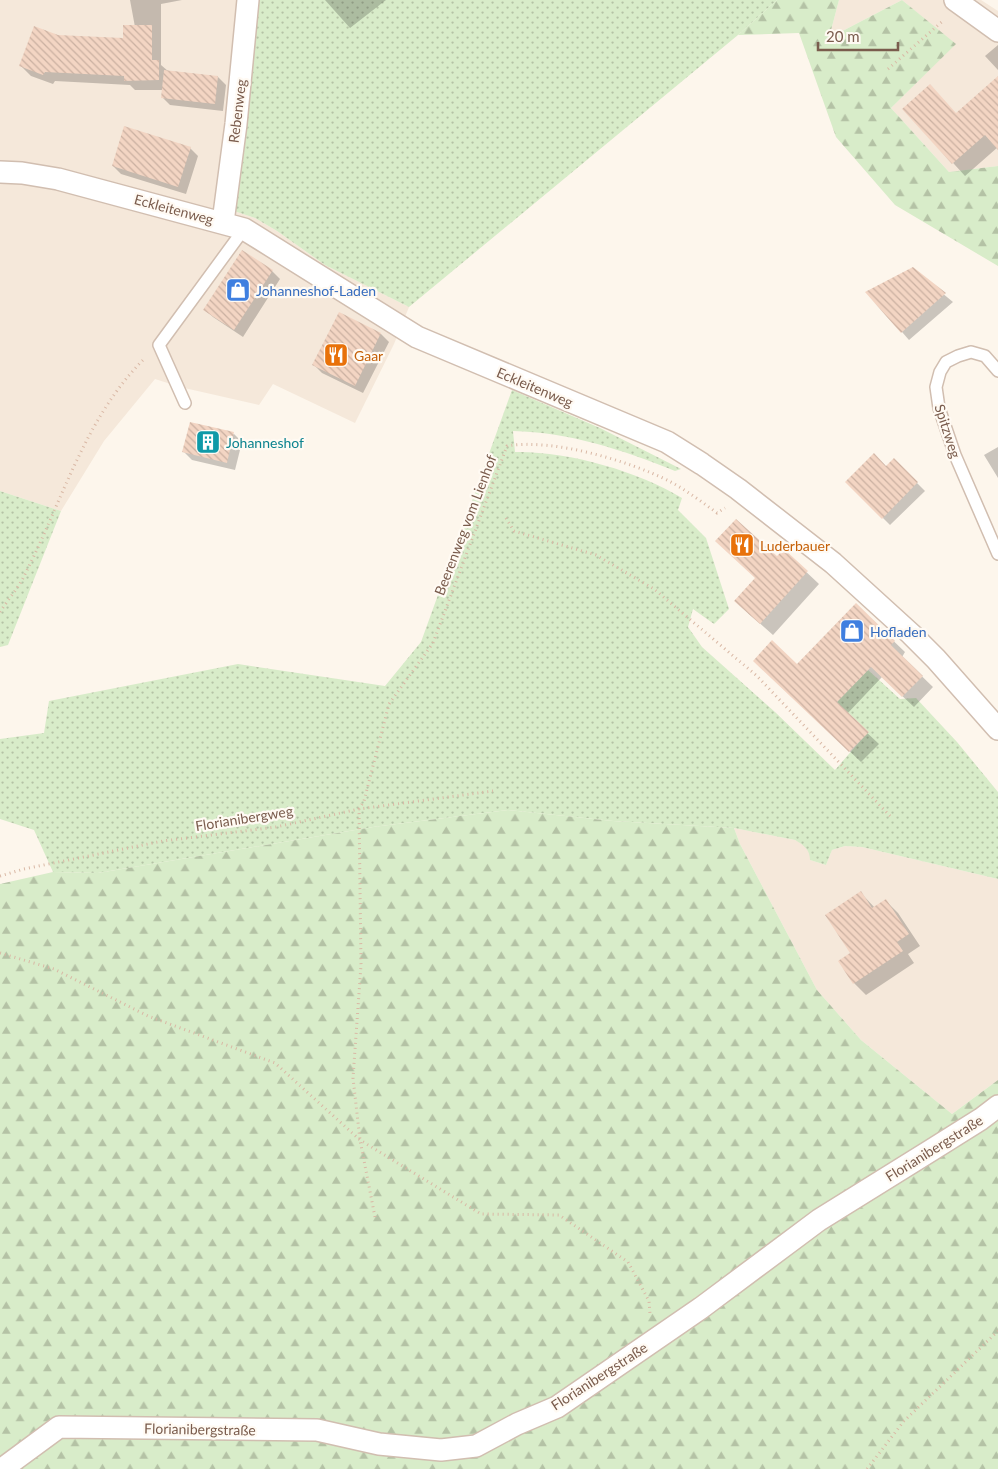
<svg xmlns="http://www.w3.org/2000/svg" width="998" height="1469" viewBox="0 0 998 1469" font-family="Lato,sans-serif">
	<style>
		.residential { fill: #f5e8da; fill-rule: evenodd }
		.grass { fill: url(#grass-dots) }
		.forest { fill: url(#forest-firs) }
		.shadow { fill: #0003 }
		.building { fill: url(#building-back-hatch) }
		.lines { fill: none; stroke-linecap: round; stroke-linejoin: round }
		.service-casing { stroke: #d1beb0; stroke-width: 14 }
		.minor-casing { stroke: #d1beb0; stroke-width: 24 }
		.path { stroke: #d9b8a5; stroke-width: 3; stroke-dasharray: 1 4; stroke-linecap: butt }
		.service { stroke: #fff; stroke-width: 11 }
		.minor { stroke: #fff; stroke-width: 21 }
		.labels { text-anchor: middle; dominant-baseline: central; stroke-width: 4.5; stroke-linejoin: round; paint-order: stroke }
		.street-label { font-size: 14px; fill: #7a5c4d; stroke: #fffaf3 }
		.shop-label { font-size: 14px; fill: #366cbe; stroke: #fffaf3; text-anchor: start }
		.food-label { font-size: 14px; fill: #c56008; stroke: #fffaf3; text-anchor: start }
		.culture-label { font-size: 14px; fill: #0d838f; stroke: #fffaf3; text-anchor: start }
	</style>
	<defs>
		<pattern id="grass-dots" width="8" height="8" patternUnits="userSpaceOnUse" patternTransform="scale(1.25)"><rect width="8" height="8" fill="#d8ecc9"/><path d="M2 2h.1M6 6h.1" fill="none" stroke="#b4c2a5" stroke-width="1.8" stroke-linecap="round"/></pattern>
		<pattern id="forest-firs" width="22" height="20" patternUnits="userSpaceOnUse" patternTransform="scale(1.25)"><rect width="22" height="20" fill="#d8ecc9"/><path d="M5 1l3.5 6h-7zM16 11l3.5 6h-7z" fill="#b4c2a5"/></pattern>
		<pattern id="building-back-hatch" width="6" height="6" patternUnits="userSpaceOnUse" patternTransform="scale(1.25)"><rect width="6" height="6" fill="#f3d5c3"/><path d="M-1 5l2 2M0 0l6 6M5-1l2 2" fill="none" stroke="#cab0a1"/></pattern>
	</defs>
	<rect width="100%" height="100%" fill="#fdf6ec"/>
	<path class="residential" d="M0,0H257L234,211L255,218L277,231L325,265L409,307L394,344L355,423L273,384L259,405L180,387L155,379L104,441L61,511L0,491ZM65,181L223,222L197,225L162,219Z
		M839,0H981L998,11V166L949,172L891,108L955,44L902,0L829,38Z
		M734,828L795,840L803,844L810,853V860L826,865L832,850L845,846L862,847L998,879V1080L952,1114L861,1040L817,990L740,844Z"/>
	<path class="grass" d="M257,0H777L738,35L409,307L325,265L277,231L255,218L234,211Z
		M512,390L600,428L681,469L675,471C623,450 569,432 513,431L515,452C567,451 638,471 682,498L678,510L706,538L729,609L714,624L693,609L688,627L702,647L775,712L835,770L868,732L837,702L868,670L900,699L916,698L957,742L998,792V879L862,847L845,846L832,850L826,865L810,860C810,850 804,845 795,840L734,828L613,821L508,810L373,827L98,873L53,872L34,830L0,819V739L44,733L49,701L238,664L385,686L421,642Z
		M0,491L61,511L8,645L0,647Z"/>
	<path class="forest" d="M777,0H839L829,38L902,0L956,44L891,108L949,172L998,166V266L895,205L836,137L799,33L738,35Z
		M508,810L613,821L734,828L740,844L817,990L861,1040L952,1114L998,1080V1469H0V884L53,872L98,873L373,827Z"/>
	<path class="shadow" d="M130,0H182L161,4V65L168,71L218,77L226,85L223,111L170,105L162,97L163,90H135L130,85L55,81L53,84L31,76L21,66L58,36L125,40L135,27Z
		M325,0H386L350,28Z
		M998,45V70L985,56Z
		M998,78V147L965,176L904,109L957,115Z
		M190,148L198,156L186,194L121,174L113,166Z
		M242,252L272,271L280,279L243,337L213,317L205,309Z
		M913,269L953,302L909,340L902,332Z
		M340,314L381,334L389,342L363,393L322,373L314,365Z
		M234,434L242,442L235,470L192,460L184,452Z
		M998,447V478L984,455Z
		M894,460L925,491L890,525L847,482L886,468Z
		M784,551L819,584L773,635L748,613L757,579Z
		M856,605L905,652L902,657L933,687L914,707L882,677L847,714L879,744L861,762L765,671L797,666Z
		M861,893L875,908L886,901L898,913L920,946L908,954L914,963L866,995L854,983L852,954Z"/>
	<path class="building" d="M123,25H152V60H159V80L124,81V76L45,72L43,75L19,66L34,26L58,35L123,38Z
		M164,70L218,76L215,104L161,98Z
		M998,76V150L985,135L952,164L902,109L930,84L956,113Z
		M124,126L191,147L178,187L112,166Z
		M242,250L273,270L234,330L203,310Z
		M913,267L946,293L901,333L865,292Z
		M339,312L381,333L355,386L312,365Z
		M190,422L234,432L227,463L182,452Z
		M874,453L886,466L894,458L918,482L882,519L845,482Z
		M736,519L777,556L784,549L808,571L760,624L734,601L755,578L715,541Z
		M856,603L895,641L891,645L923,676L902,697L871,667L837,702L869,732L849,752L753,661L772,640L797,664Z
		M861,891L872,908L886,899L909,934L897,942L903,951L853,984L838,961L850,953L825,915Z"/>
	<g class="lines">
		<defs>
			<path id="service" d="M998,371L985,356L971,352L958,356L946,362L940,372L936,387L939,408L955,455L998,554
				M185,403L159,345L244,229"/>
			<path id="minor" d="M955,0L998,31
				M0,172L22,173L58,179L244,229L417,337L667,442L702,464L738,489L833,563L911,634L936,659L998,729
				M223,222L236,124L248,0
				M2,1469L59,1427L317,1430L379,1444L441,1450L476,1446L517,1424L557,1407L701,1308L819,1220L930,1151L981,1119L998,1106"/>
		</defs>
		<use href="#service" class="service-casing"/>
		<use href="#minor" class="minor-casing"/>
		<path class="path" d="M888,69L944,20
			M506,518L514,531L596,555L654,589L757,676L890,816
			M0,612C7,601 16,591 22,580C61,506 83,420 144,359
			M0,876L24,869L163,841L276,827L359,809L493,791
			M0,953L54,969L148,1016L275,1063L360,1140L481,1214L559,1215L628,1262L649,1301L650,1314
			M375,1217L360,1140L353,1078L361,965L359,809L364,801L389,704L433,643L507,446C553,438 629,461 669,481C686,490 702,502 717,513L725,508
			M867,1469L904,1421L998,1331"/>
		<use href="#service" class="service"/>
		<use href="#minor" class="minor"/>
	</g>
	<defs>
		<symbol id="shop-square" viewBox="-11 -11 22 22"><rect x="-9" y="-9" width="18" height="18" rx="4" fill="#3f7fe0" stroke="#fffaf3"/><path d="M-5-2.5h2.3a2.7 3.5 0 0 1 5.4 0H5L5.5 6h-11ZM-1.5-2.5h3a1.5 2.3 0 0 0-3 0Z" fill="#fff"/></symbol>
		<symbol id="restaurant-square" viewBox="-11 -11 22 22"><rect x="-9" y="-9" width="18" height="18" rx="4" fill="#e8710a" stroke="#fffaf3"/><path d="M-5-6h1v4h1v-4h1v4h1v-4h1v5L-1.5 .5V6h-2V.5L-5-1ZM5-6V6H3V1.5H1.5Q1.5-4 5-6Z" fill="#fff"/></symbol>
		<symbol id="building-square" viewBox="-11 -11 22 22"><rect x="-9" y="-9" width="18" height="18" rx="4" fill="#0f9aa8" stroke="#fffaf3"/><path d="M-4-6H4V6H1V3H-1V6H-4ZM-2.5-4.3h1.7v1.8h-1.7ZM.8-4.3h1.7v1.8H.8ZM-2.5-1h1.7V.8h-1.7ZM.8-1h1.7V.8H.8Z" fill="#fff"/></symbol>
	</defs>
	<g fill-rule="evenodd">
		<use href="#shop-square" x="224" y="276" width="28" height="28"/>
		<use href="#restaurant-square" x="322" y="341" width="28" height="28"/>
		<use href="#building-square" x="194" y="428" width="28" height="28"/>
		<use href="#restaurant-square" x="728" y="531" width="28" height="28"/>
		<use href="#shop-square" x="838" y="617" width="28" height="28"/>
	</g>
	<g class="labels">
		<g class="street-label">
			<text transform="translate(237 111) rotate(-83)">Rebenweg</text>
			<text transform="translate(174 209) rotate(15)">Eckleitenweg</text>
			<text transform="translate(535 387) rotate(23)">Eckleitenweg</text>
			<text transform="translate(948 431) rotate(72)">Spitzweg</text>
			<text transform="translate(465 525) rotate(-69)">Beerenweg vom Lienhof</text>
			<text transform="translate(244 818) rotate(-9)">Florianibergweg</text>
			<text transform="translate(934 1148) rotate(-32)">Florianibergstraße</text>
			<text transform="translate(599 1376) rotate(-33)">Florianibergstraße</text>
			<text transform="translate(200 1429) rotate(1)">Florianibergstraße</text>
		</g>
		<g class="shop-label">
			<text x="256" y="290">Johanneshof-Laden</text>
			<text x="870" y="631">Hofladen</text>
		</g>
		<g class="food-label">
			<text x="354" y="355">Gaar</text>
			<text x="760" y="545">Luderbauer</text>
		</g>
		<g class="culture-label">
			<text x="226" y="442">Johanneshof</text>
		</g>
	</g>
	<path d="M818 42v8h80v-8" fill="none" stroke="#7a5c4d" stroke-width="2.5"/>
	<text x="826" y="42" font-size="15" fill="#7a5c4d" stroke="#fffaf3" stroke-width="4" paint-order="stroke">20 m</text>
</svg>
